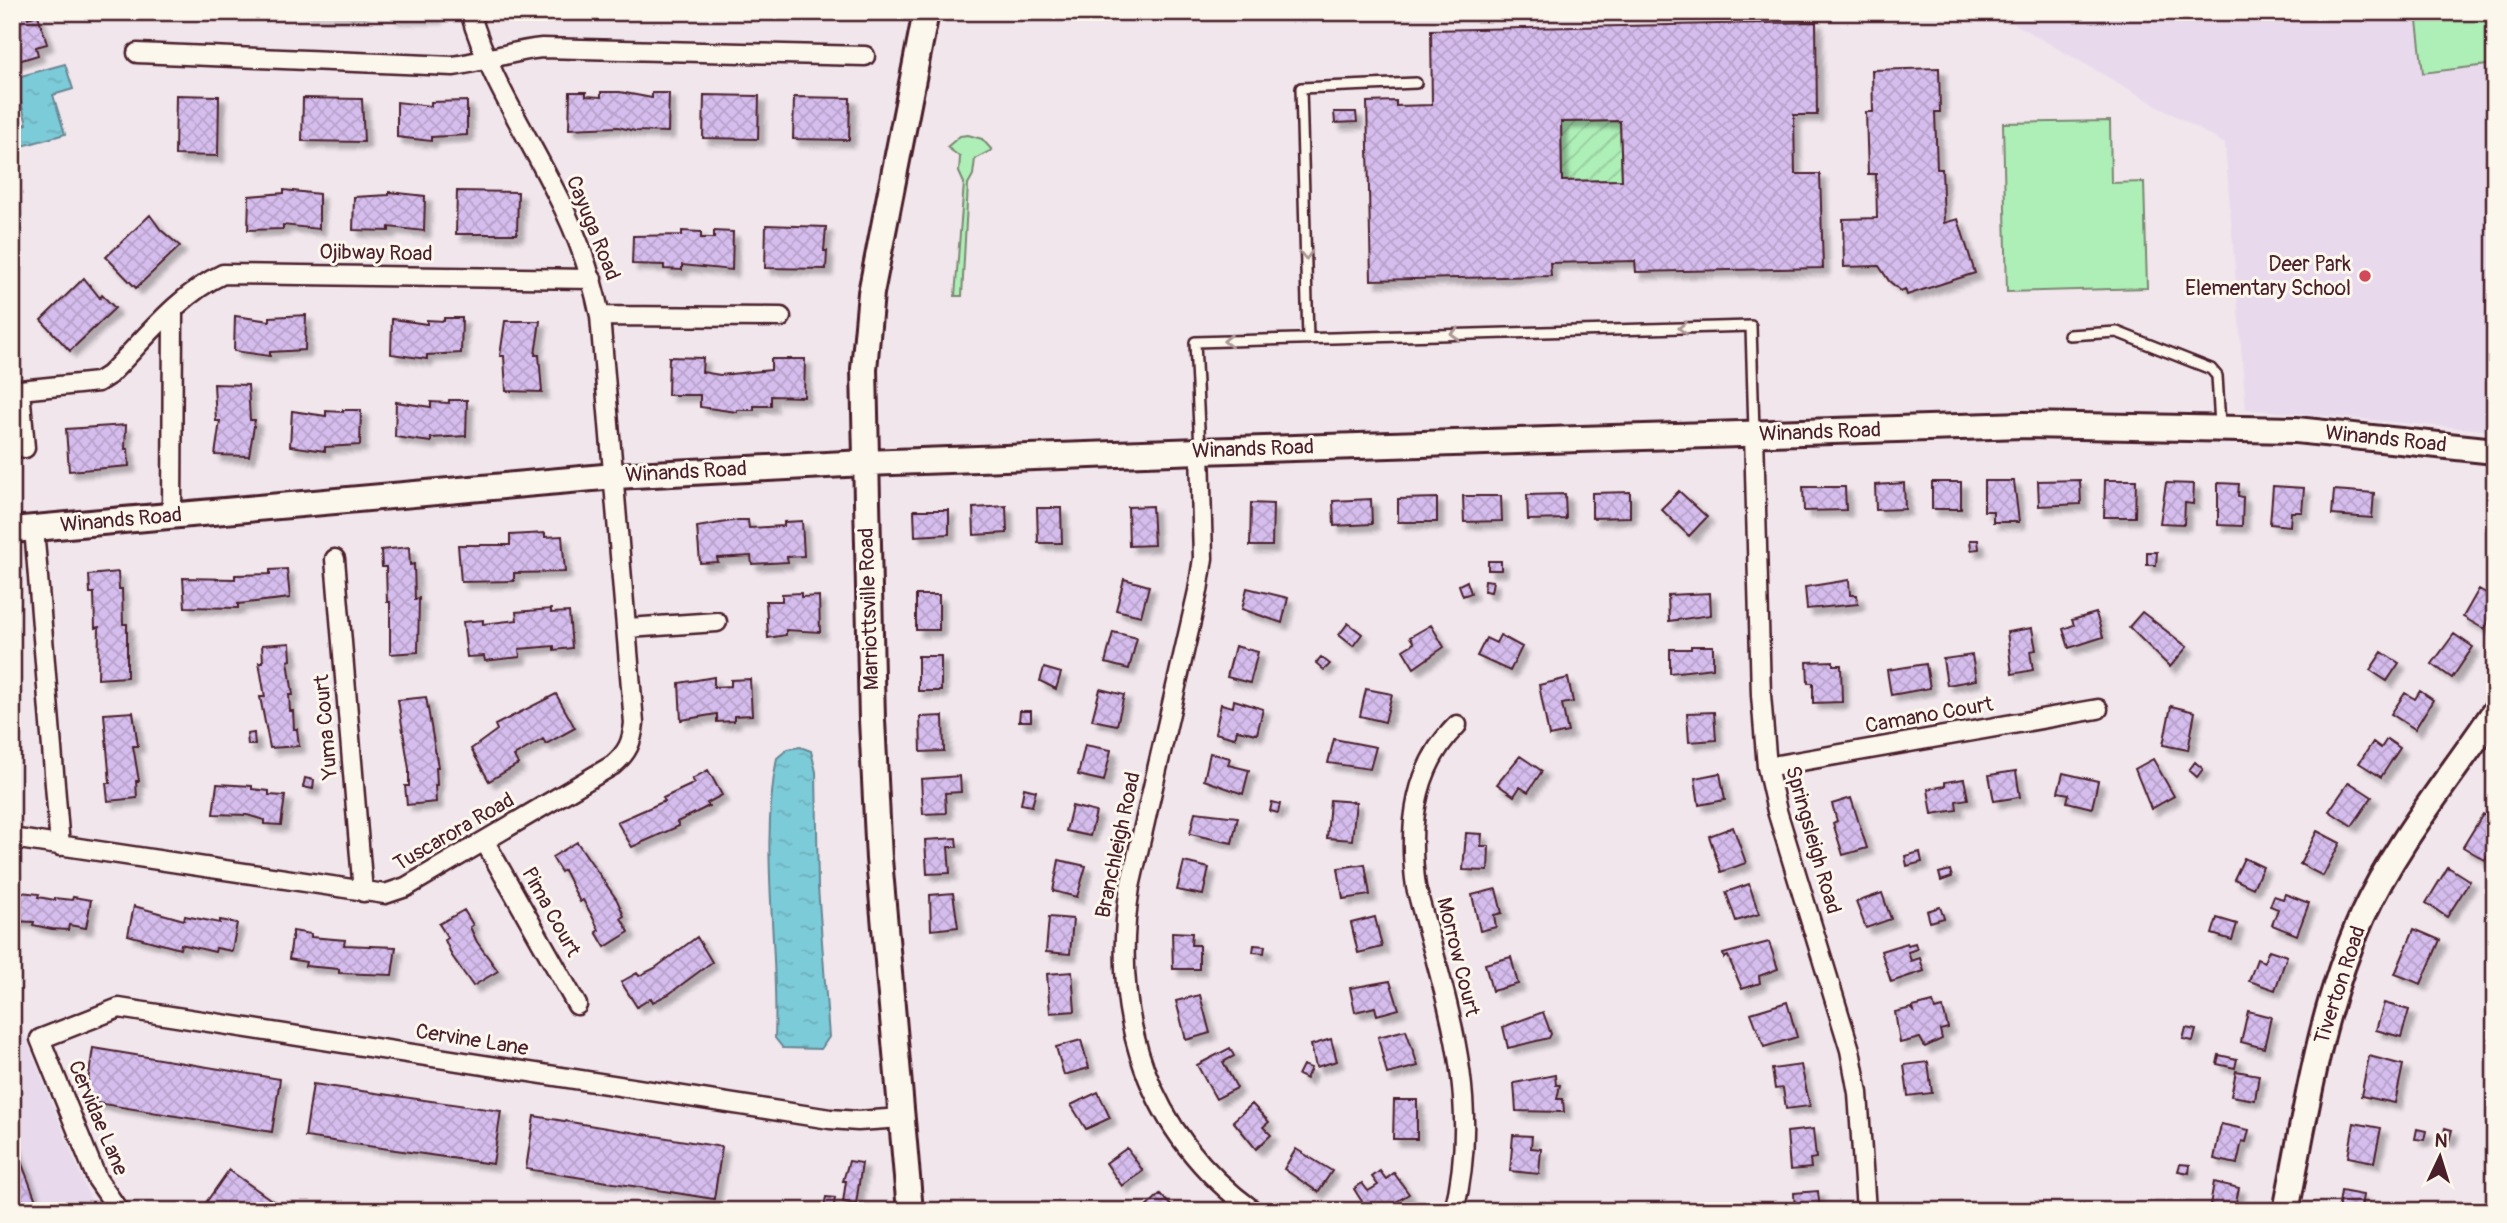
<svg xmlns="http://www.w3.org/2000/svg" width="2507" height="1223" viewBox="0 0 2507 1223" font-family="Pangolin,sans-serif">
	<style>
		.built { fill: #e8daec }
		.garden { fill: url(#garden-furrows); stroke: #7c8772; stroke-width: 2 }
		.pitch { fill: #aeefb8; stroke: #7c8772; stroke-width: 2 }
		.water { fill: url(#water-ripples); stroke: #688693; stroke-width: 2 }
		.building { fill: url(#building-cross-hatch); stroke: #4a1f2b; stroke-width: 2; fill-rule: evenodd; filter: url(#shadow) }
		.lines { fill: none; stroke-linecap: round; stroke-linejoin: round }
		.lane-casing { stroke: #4a1f2b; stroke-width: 14 }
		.street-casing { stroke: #4a1f2b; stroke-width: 23 }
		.secondary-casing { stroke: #4a1f2b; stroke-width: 30 }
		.lane { stroke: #fbf7ec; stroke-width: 9 }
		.street { stroke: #fbf7ec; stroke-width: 18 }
		.secondary { stroke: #fbf7ec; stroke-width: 24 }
		.oneway { stroke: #ab9695 }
		.poi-dot { fill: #d1495b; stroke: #fbf7ec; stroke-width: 2.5 }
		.labels { text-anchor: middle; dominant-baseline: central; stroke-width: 6; stroke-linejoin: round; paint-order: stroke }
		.street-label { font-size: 21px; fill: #4a1f2b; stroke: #fbf7ec }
		.poi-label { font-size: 21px; fill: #4a1f2b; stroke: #fbf7ec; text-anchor: end }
	</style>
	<defs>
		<pattern id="garden-furrows" width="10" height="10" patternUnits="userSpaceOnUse" patternTransform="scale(1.75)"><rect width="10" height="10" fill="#aeefb8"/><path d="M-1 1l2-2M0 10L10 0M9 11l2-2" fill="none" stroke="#97cc9e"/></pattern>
		<pattern id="water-ripples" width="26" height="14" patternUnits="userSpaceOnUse" patternTransform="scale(1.75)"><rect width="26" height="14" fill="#7ccbd8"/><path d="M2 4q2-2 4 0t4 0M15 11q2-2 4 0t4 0" fill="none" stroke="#6daeba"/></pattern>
		<pattern id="building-cross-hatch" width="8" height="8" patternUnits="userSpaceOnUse" patternTransform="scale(1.75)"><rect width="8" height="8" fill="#d5bded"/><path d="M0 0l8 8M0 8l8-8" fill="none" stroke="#b8a2cb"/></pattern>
		<filter id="shadow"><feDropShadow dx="6" dy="6" stdDeviation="2" flood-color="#0004"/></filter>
	</defs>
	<rect width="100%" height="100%" fill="#f0e6ec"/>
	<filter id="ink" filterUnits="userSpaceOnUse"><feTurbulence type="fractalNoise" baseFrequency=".0143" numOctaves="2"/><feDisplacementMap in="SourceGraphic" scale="14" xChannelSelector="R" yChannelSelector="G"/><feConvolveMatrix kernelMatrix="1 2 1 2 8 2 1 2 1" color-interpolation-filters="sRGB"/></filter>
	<g filter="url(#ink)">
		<path class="built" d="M1994,12H2495V431L2246,409L2225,144Z
			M12,1003L95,1211H12Z"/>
		<path class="garden" d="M1620,121L1622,180L1562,181L1561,122Z"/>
		<path class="pitch" d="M2416,12H2495V64L2423,73Z
			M2110,121L2111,183L2144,182L2147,288L2007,292L2003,123Z
			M968,135L982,139L992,150L975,159L973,175L968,184L962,296H955L964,183L959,172L960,157L947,147L960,136Z"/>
		<path class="water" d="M65,64L73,89L53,95L65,134L12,149V128L27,124L14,78Z
			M800,747L811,751L816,772L818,887L829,1037L821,1049L783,1048L775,1038C779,945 759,850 777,758L788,749Z"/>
		<path class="building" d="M12,12H26L28,18L38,15L47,44L36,47L38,55L12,63Z
			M304,12H361V14L304,13Z
			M393,12H436V17H393Z
			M1816,22L1817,115H1794L1795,174H1820L1823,268L1636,272L1635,261L1550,263L1551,276L1371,280L1367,102L1396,101V106L1432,105L1431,30ZM1620,121L1622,180L1562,181L1561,122Z
			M1939,68L1940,112H1935L1937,169H1942L1944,223L1958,219L1975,273L1907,295L1905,289L1901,291L1889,281L1879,266L1844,267L1843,219L1877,218L1876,174H1868L1866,112H1873L1872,70Z
			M570,92H586V96L601,97V92H620L652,98V93H669L668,132L635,131L618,127L569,129Z
			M176,95L219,96L218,156L175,155Z
			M704,95L759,96L758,139L703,138Z
			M794,97L850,98L849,140L793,139Z
			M303,98L362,99L364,142L302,141Z
			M467,101V135L431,137V141L397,137V102L431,106V102Z
			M1334,112H1356L1357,122L1335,123Z
			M284,190L319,194V229L283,225V229L248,230L249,196L284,193Z
			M457,191L518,192L517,234H456Z
			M389,192L425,196L424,231L389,227V231L353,230L354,197L389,195Z
			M150,215L161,230L180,246L136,288L106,257Z
			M766,225L826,227L824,251H827L826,269L765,268Z
			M682,231L701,232V238H714V231L733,232L732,270L682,265V270L664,269V265L632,264L633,236L682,235Z
			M84,278L100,298L102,295L115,308L70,351L41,320Z
			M306,315L305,350L270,352V356L234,351L235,316L270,321V317Z
			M444,318H462L461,353L427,355V359L391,354L392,319L427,324V320L444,321Z
			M505,321H540L535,355H539L542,392L506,391L504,356H500Z
			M669,357L703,358L702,372L720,375L771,370V359H805L804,397L771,396V406H754V410H737V412L700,407V395H668Z
			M214,384L248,385L250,420H255L249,456L215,455L220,421H216Z
			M449,400H467L466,436L431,438V442L395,437L396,402L431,407V402L449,403Z
			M343,410H361L360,445L325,447V451L290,446L292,411L326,416V411L343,412Z
			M126,425L125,449H128L129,466L69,471L66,429Z
			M2080,480L2081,504L2039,506L2038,481Z
			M2105,480H2136L2135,517H2104Z
			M1984,481H2014L2019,522H1993V511H1984Z
			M1932,482H1961V509H1932Z
			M1904,483L1905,509L1876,510L1875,485Z
			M2166,483L2194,484L2193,504L2185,503L2184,524L2160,523Z
			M2218,483L2239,484L2238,496L2243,497L2242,526L2218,525Z
			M2273,486L2304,488L2302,512H2291L2290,526L2270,524Z
			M1803,487H1845L1846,510L1804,511Z
			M2334,490L2374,493L2372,518L2332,515Z
			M1679,491L1707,517L1689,536L1661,509Z
			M1630,492V517L1592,518V493Z
			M1565,494L1566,519L1528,520L1527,495Z
			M1463,496H1501L1502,521L1464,522Z
			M1437,498V522H1398V499Z
			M1371,499L1372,524L1334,526L1333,501Z
			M1251,503L1273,504L1272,546H1250Z
			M1006,506L1007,533L974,535L973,508Z
			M1152,506L1154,545L1129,546L1128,507Z
			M1037,508H1061L1062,543H1038Z
			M914,510H949V534L915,536Z
			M738,520H748L749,528L784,526V522L802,521L804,556L787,557L788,562L752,564L751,556L717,558L718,562L700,563L697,527Z
			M545,533V537L562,536L565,572L514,573V581L461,582L458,545H510V535Z
			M1970,540H1978L1979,549L1971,550Z
			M409,547L410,565L414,564L415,599L419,598L418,652L390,654V602H387L386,567H382L381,550Z
			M2147,552H2157L2156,565H2147Z
			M1488,561H1501V570H1488Z
			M287,569L290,598L238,604V608L185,607L183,578L235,579V575L270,574V570Z
			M118,572L119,589H122L123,624H127V677L98,679L99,627L95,628L94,593H90L89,575Z
			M1124,579L1149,586L1141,616L1116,610Z
			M1485,580L1493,581L1491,592L1484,591Z
			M1849,580L1850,595H1857L1858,604L1807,609L1805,587Z
			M1467,581L1471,593L1463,596L1459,585Z
			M1247,588L1288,598L1282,623L1242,609Z
			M2479,589L2495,598V610L2484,629L2463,617Z
			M801,593V597L819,596L820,632L786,630V635L768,638L766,601H782V594Z
			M1710,593L1711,615L1669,621L1668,595Z
			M916,595H939V630H916Z
			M551,609V613L569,612L572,648L554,650V646L519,649L520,657L485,661L484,656L467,657L463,622L483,620V624L517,620L516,612Z
			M2142,612L2187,647L2170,667L2129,627Z
			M2096,613L2103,637L2069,648L2063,629L2074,625L2072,620Z
			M1348,623L1362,634L1353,646L1339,635Z
			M1431,625L1444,647L1414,668L1403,650L1414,643L1410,637Z
			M2032,628L2036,650L2030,651L2033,670L2012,674L2007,632Z
			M1113,632L1137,638L1129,669L1105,663Z
			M2454,634L2473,647L2452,678L2432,664Z
			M1500,635L1522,647L1510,671L1477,656L1486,638L1496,643Z
			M290,643L291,660L288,661L293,695H289L290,711H293L294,729H297L299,746L270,748L260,697H265L259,662H263L262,645Z
			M1235,646L1258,652L1250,683L1227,677Z
			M1691,646H1713V668L1670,673V649H1691Z
			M2382,652L2399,663L2387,681L2370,670Z
			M1972,655L1976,680L1947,685L1943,659Z
			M918,656H941V691H918Z
			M1321,657L1330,664L1324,670L1316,663Z
			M1833,661V665H1841L1842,702L1813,703V683H1808L1807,662Z
			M1926,664L1930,688L1891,695L1887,670Z
			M1044,668L1061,673L1056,689L1040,681Z
			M714,677V687L731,686V680L750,679L752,715L734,716V721L717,722V714L681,720L679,683Z
			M1568,678L1573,702L1562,704L1568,732L1549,736L1539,685Z
			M1100,689L1124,695L1117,725L1092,720Z
			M1366,689L1392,694L1385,722L1360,716Z
			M2420,691L2433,700L2415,729L2391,714L2405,693L2415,699Z
			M556,694L575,728L546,744L543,739L514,756L518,764L489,781L471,749L497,730L495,725Z
			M426,697L438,767H436L437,785H435L436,802L407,805L405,786H409V769L398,700Z
			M1234,700L1263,709L1257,734L1237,730L1235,738L1215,733L1221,704L1233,707Z
			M2171,706L2195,712L2188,750L2163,745Z
			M1020,711H1031V721H1019Z
			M133,712L138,746H133L139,781H136L137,798L108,801L106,783H110L104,714Z
			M1714,712L1716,740L1689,742L1687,713Z
			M943,716L944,751L921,752L920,717Z
			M254,733L255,745H248L247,734Z
			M1334,739L1376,747L1370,769L1328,763Z
			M2387,739L2400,748L2381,777L2359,763L2373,742L2381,748Z
			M1085,745L1111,750L1104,781L1078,775Z
			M1210,753L1230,758L1228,765L1249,770L1243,794L1204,780Z
			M1520,756L1542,771L1528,792L1520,787L1514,796L1497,784Z
			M2153,759L2174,796L2151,809L2135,769Z
			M2195,762L2203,769L2197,777L2189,770Z
			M708,770L722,795L707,803L709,806L677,822L679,826L632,847L617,822L665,801L663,798L695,783L692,779Z
			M2016,771L2020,797L1994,801L1989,775Z
			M1720,773L1725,800L1699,805L1695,778Z
			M2063,773L2098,781L2092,808L2067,802L2069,794L2058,792Z
			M960,776L961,792L945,793L946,813L923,814L921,779Z
			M305,778L314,780L313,789L303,787Z
			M1964,779L1968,799L1956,801L1957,810L1932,814L1928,789L1945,786V782Z
			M2349,782L2372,797L2352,826L2329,811Z
			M217,784L252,786V789L269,791V795L285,796L281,825L264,824V820L247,815L213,814Z
			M1024,788L1036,791L1032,806L1021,804Z
			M1851,798L1867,848L1843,855L1833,823L1837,821L1832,804Z
			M1330,800L1356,802L1352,840L1327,838Z
			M1272,802L1280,804L1278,813L1270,811Z
			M1072,806L1096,812L1090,836L1066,831Z
			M1195,812L1238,817L1232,843L1190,834Z
			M2483,814L2495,821V845L2485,860L2463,847Z
			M1733,827L1746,863L1721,872L1709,836Z
			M2317,831L2340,843L2323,876L2300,864Z
			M1466,833L1482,834L1481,846H1489L1488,871L1463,870Z
			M956,838L957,847H948L950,873L927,874L925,840Z
			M577,842L617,900L624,916L621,918L629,932L605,947L596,932L599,930L591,914L583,900L580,902L564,870L561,872L552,857Z
			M1920,852L1922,862L1907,866L1905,856Z
			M2244,858L2263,867L2253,888L2234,879Z
			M1059,860L1086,866L1077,897L1053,891Z
			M1184,862L1209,868L1203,895L1177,890Z
			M1365,864L1370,895L1343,899L1338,868Z
			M2448,867L2470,881L2447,917L2426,903Z
			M1950,870L1952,877L1941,881L1939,873Z
			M1749,884L1759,914L1736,921L1726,892Z
			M1496,889L1502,913L1494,915L1496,927L1480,931L1472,895Z
			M12,891L39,894L38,897L55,900V898L72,900L73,897L91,900L86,928L69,925L68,930L52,929L33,925L34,922L12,921Z
			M953,893L958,927L931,930L930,895Z
			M1882,893L1891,919L1866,928L1856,902Z
			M2285,894L2309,903L2297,935L2272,925L2278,909L2270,906L2274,896L2283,899Z
			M134,906L184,920L185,916L220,923V920L237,923L232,951L216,948L215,952L181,944L180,949L128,935Z
			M1940,907L1944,918L1930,922L1927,911Z
			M464,910L473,925L470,927L477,942L498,971L473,986L452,956L445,940L448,938L439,924Z
			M1049,917L1073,919L1070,954L1046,952Z
			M1375,917L1382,947L1358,953L1351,923Z
			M2217,918L2237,924L2232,940L2212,934Z
			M2414,929L2440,940L2421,984L2395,974Z
			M293,931L311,934V937L345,940L344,945L396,947L392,975L339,973V969L305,966L306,962L289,959Z
			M1172,932L1192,933L1191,945H1199V969H1173Z
			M697,937L712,962L669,994L653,1002L651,998L637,1007L621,982L637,973L639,976L655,968Z
			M1769,942L1778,969L1759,976L1760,983L1742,989L1728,956L1724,958L1723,954Z
			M1907,943L1908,945L1915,943L1917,949L1908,952L1911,961L1920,958L1924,971L1891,982L1881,951Z
			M1254,945L1265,946L1264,953L1253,952Z
			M2269,950L2287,956L2275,990L2249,981L2257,959L2264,962Z
			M1511,957L1518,984L1492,991L1485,964Z
			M1072,972L1075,1011L1050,1013L1047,974Z
			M1390,981L1399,1009L1377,1015L1375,1007L1355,1012L1350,988Z
			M1200,995L1210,1033L1186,1040L1176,1001Z
			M1787,1002L1797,1037L1764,1047L1751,1013Z
			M1933,1002L1935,1010L1943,1008L1948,1028L1940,1030L1942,1039L1925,1047L1920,1038L1900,1043L1895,1012L1911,1008L1914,1011L1913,1007Z
			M2384,1003L2409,1010L2401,1037L2376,1030Z
			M2248,1011L2271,1017L2264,1048L2241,1042Z
			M1543,1012L1551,1034L1549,1038L1508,1048L1503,1027Z
			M2186,1028L2196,1030L2193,1041L2183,1039Z
			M1406,1030L1418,1066L1387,1074L1378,1037Z
			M1331,1039L1337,1061L1316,1067L1311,1045Z
			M1081,1040L1089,1068L1064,1075L1056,1047Z
			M93,1048L280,1079L272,1132L85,1101Z
			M1230,1048L1234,1056L1223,1062L1237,1088L1216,1099L1197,1065Z
			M2219,1055L2237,1059L2235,1068L2217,1064Z
			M2369,1056L2403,1065L2395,1103L2361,1096Z
			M1928,1062L1932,1093L1908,1096L1904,1065Z
			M1303,1065L1311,1068L1306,1079L1298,1075Z
			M1801,1065L1810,1106L1786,1109L1783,1088L1775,1089L1772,1069Z
			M2236,1071L2259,1075L2255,1100L2231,1096Z
			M1555,1075L1556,1085H1560L1557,1099H1563L1564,1112L1516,1111L1514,1083Z
			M313,1084L501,1111L493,1164L305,1137Z
			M1098,1092L1110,1118L1086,1129L1071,1105Z
			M1394,1100H1417V1139H1393Z
			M1252,1104L1269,1122L1263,1127L1271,1135L1256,1149L1233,1121Z
			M534,1116L722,1147L714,1199L526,1169Z
			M2354,1123L2381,1128L2374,1162L2348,1157Z
			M2221,1124L2249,1130L2246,1142L2242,1141L2237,1164L2214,1159Z
			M2445,1128L2452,1130L2449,1141L2443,1139Z
			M1813,1129L1816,1158L1810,1159L1811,1168L1790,1170L1787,1132Z
			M2417,1129L2426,1131L2424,1140L2415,1139Z
			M1513,1135L1532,1136L1531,1148L1541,1149L1539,1174L1510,1171Z
			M12,1138L40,1211H12Z
			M1127,1148L1143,1171L1122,1186L1106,1163Z
			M1296,1149L1332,1171L1318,1192L1284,1169Z
			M849,1161L862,1163L856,1204L843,1202L846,1181H843Z
			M2180,1164L2190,1165L2189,1173L2178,1171Z
			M229,1170L287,1211H200Z
			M1380,1171L1386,1179L1394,1173L1409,1194L1381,1211H1368L1354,1189L1362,1183L1368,1191L1378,1185L1372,1177Z
			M2492,1180H2495V1205L2488,1204Z
			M2214,1182L2239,1188L2234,1211H2209Z
			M1818,1191L1820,1211H1795L1794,1193Z
			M2341,1191L2363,1195L2361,1208L2370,1211H2338Z
			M1160,1194L1176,1211H1142Z
			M826,1197L835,1198L833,1211H823Z
			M1517,1202L1528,1205L1526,1211H1503L1504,1207L1516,1210Z"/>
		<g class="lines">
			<defs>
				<path id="lane" d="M2069,335L2117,332L2211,369L2217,376L2220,425
					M1308,339L1301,88L1416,83
					M1200,450L1195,342L1751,326L1754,432"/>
				<path id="street" d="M137,53L453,66C483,62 511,51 542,48L865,56
					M600,316L781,317
					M1754,434L1761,695L1767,767L1777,811L1850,1050L1858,1093L1866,1211
					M25,448L20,390L98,382L109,375C143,341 179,294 223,274L592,279
					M1200,451L1203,558L1198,591L1130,887C1110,1015 1146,1133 1254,1211
					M172,517L173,312
					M34,528L60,846
					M335,559L363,892
					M628,628L717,622
					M1767,767L2098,709
					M12,838L385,894L406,887L613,765C628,752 632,742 634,723L600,316C591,272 576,231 555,191C526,132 488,76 470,12
					M485,842L577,1005
					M119,1211L97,1179L40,1039L119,1008L830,1119L858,1121L902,1118
					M1454,1211C1483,1097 1444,996 1416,887C1408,829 1413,768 1457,725"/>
				<path id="secondary" d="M12,530L615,476L865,463L1200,451L2023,425L2296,430L2495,451
					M910,1211L879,859L872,720L864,369L871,293L926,12
					M2286,1211C2306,1112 2320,1010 2362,917C2395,844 2450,778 2495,711"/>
			</defs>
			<use href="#lane" class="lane-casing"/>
			<use href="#street" class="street-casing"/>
			<use href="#secondary" class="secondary-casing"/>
			<use href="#lane" class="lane"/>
			<use href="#street" class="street"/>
			<use href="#secondary" class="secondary"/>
		</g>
		<defs><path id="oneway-chevron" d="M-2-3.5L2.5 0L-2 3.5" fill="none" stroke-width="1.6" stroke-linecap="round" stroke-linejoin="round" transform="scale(1.75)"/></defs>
		<g class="oneway">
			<use href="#oneway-chevron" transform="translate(1306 255) rotate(88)"/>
			<use href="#oneway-chevron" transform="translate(1683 328) rotate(179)"/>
			<use href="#oneway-chevron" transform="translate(1455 334) rotate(178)"/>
			<use href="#oneway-chevron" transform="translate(1228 341) rotate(179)"/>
		</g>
	</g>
	<circle class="poi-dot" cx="2365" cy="276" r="7"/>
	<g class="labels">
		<g class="street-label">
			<text transform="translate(593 228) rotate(68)">Cayuga Road</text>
			<text transform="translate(376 253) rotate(1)">Ojibway Road</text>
			<text transform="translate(1820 432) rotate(-2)">Winands Road</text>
			<text transform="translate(2386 439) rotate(6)">Winands Road</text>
			<text transform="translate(1253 449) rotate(-2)">Winands Road</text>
			<text transform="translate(686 472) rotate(-3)">Winands Road</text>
			<text transform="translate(121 520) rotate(-5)">Winands Road</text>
			<text transform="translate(869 609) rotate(-92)">Marriottsville Road</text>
			<text transform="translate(1929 715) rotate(-10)">Camano Court</text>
			<text transform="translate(326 727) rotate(-95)">Yuma Court</text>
			<text transform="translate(454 832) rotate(-30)">Tuscarora Road</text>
			<text transform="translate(1813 840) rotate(74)">Springsleigh Road</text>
			<text transform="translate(1118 845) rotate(-78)">Branchleigh Road</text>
			<text transform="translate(551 912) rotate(61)">Pima Court</text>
			<text transform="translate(1458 957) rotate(76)">Morrow Court</text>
			<text transform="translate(2340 985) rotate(-72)">Tiverton Road</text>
			<text transform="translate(472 1040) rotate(9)">Cervine Lane</text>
			<text transform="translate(98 1118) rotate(67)">Cervidae Lane</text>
		</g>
		<g class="poi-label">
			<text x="2351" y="264">Deer Park<tspan x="2351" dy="24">Elementary School</tspan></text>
		</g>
	</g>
	<rect width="2507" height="1223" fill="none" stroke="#fbf7ec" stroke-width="42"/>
	<rect x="21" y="21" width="2465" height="1181" fill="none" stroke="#4a1f2b" stroke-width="2.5" filter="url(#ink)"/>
	<g transform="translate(2440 1157) rotate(4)" stroke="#fbf7ec" stroke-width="5" paint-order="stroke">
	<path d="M0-5L12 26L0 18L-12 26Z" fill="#4a1f2b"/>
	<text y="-10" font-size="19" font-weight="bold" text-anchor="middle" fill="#4a1f2b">N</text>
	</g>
</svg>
